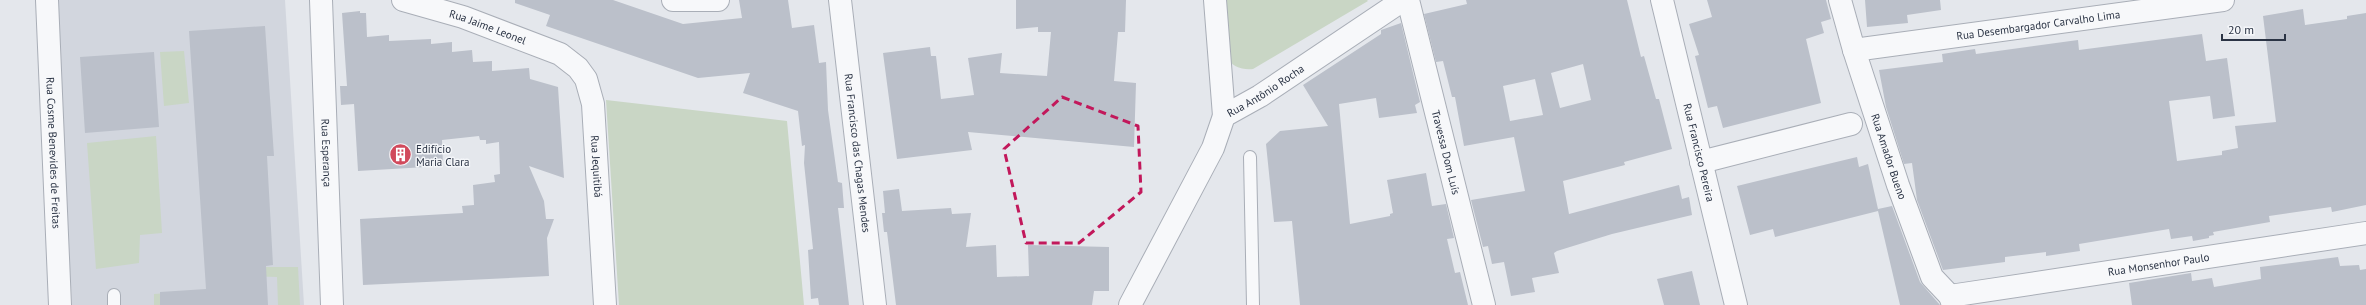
<svg xmlns="http://www.w3.org/2000/svg" width="2366" height="305" viewBox="0 0 2366 305" font-family="'PT Sans',sans-serif">
	<style>
		.built { fill: #d2d6de }
		.green { fill: #c9d6c5 }
		.building { fill: #bbc0ca; fill-rule: evenodd }
		.lines { fill: none; stroke-linecap: round; stroke-linejoin: round }
		.lane-casing { stroke: #a9aeb7; stroke-width: 14 }
		.street-casing { stroke: #a9aeb7; stroke-width: 24 }
		.lane { stroke: #f7f8fa; stroke-width: 12 }
		.street { stroke: #f7f8fa; stroke-width: 22 }
		.marked { fill: none; stroke: #c2185b; stroke-width: 3; stroke-dasharray: 8 5; stroke-linejoin: round }
		.labels { text-anchor: middle; dominant-baseline: central; stroke-width: 3; stroke-linejoin: round; paint-order: stroke }
		.street-label { font-size: 11px; fill: #2b3445; stroke: #f4f6f9 }
		.poi-label { font-size: 11px; fill: #2b3445; stroke: #f4f6f9; text-anchor: start }
	</style>
	<rect width="100%" height="100%" fill="#e4e7ec"/>
	<path class="built" d="M54,0H285L304,305H72Z"/>
	<path class="green" d="M1221,0H1367L1368,1L1253,69C1242,70 1231,67 1227,56C1222,46 1222,13 1221,0Z
		M184,51L189,103L164,106L160,52Z
		M606,100L787,121L804,305H619Z
		M156,136L162,233L140,235L139,263L96,269L87,143Z
		M246,267H298L300,305H278L277,277L245,276Z
		M168,293V305H154V294Z"/>
	<path class="building" d="M515,0H613L683,24L742,18L739,0H788L792,28L814,25L819,63L826,62L828,110L838,182L842,183L844,208H838L849,305H819L818,298L811,299L808,250L813,249L804,163L805,145L802,146L798,111L743,93L750,73L698,78L546,26L550,15L515,3Z
		M1016,0H1126L1125,32H1118L1114,81L1136,83L1134,147L968,132L972,150L897,159L883,53L930,47L931,56H936L941,99L974,95L968,58L1002,53L1000,73L1047,76L1051,32H1038V27L1016,29Z
		M1466,0H1627L1641,57L1644,56L1656,99H1659L1672,149L1624,162L1625,165L1563,181L1569,214L1679,185L1682,199L1689,197L1692,215L1612,234L1557,251L1554,253L1559,273L1532,278L1535,292L1511,296L1504,262L1492,264L1488,246L1483,247L1471,200L1525,191L1514,137L1464,146L1455,97H1452L1443,61L1436,62L1424,14L1467,4ZM1583,64L1591,100L1560,108L1551,73ZM1535,79L1543,115L1510,121L1503,86Z
		M1707,0H1826L1831,19L1821,22L1824,33L1806,39L1821,103L1723,128L1717,106L1708,108L1695,56L1699,55L1689,24L1712,17Z
		M1865,0H1940L1941,10L1907,15L1908,23L1867,27Z
		M2303,9L2305,25L2347,19V16L2366,13V205L2332,212L2331,207L2269,216L2270,222L2213,232L2214,235L2209,236V238L2193,241L2192,236L2171,239L2169,229L2079,244L2080,251L2046,256V252L2005,257V262L1943,270L1917,200L1912,163L1904,164L1886,107L1879,70L1943,62L1942,54L1975,49L1976,54L2078,40L2079,50L2202,34L2206,61L2227,58L2235,116L2213,119L2210,96L2169,101L2177,161L2222,155V151L2238,148L2235,126L2276,122L2263,16Z
		M360,11V13H366L367,37L389,35V41L431,39V44L452,42V52L472,50L473,62L492,61V71L529,68L530,79L558,87L564,178L529,166L544,201L546,219H554L547,238L549,276L363,285L360,219L463,213L462,206L474,205L473,185L495,182L494,175L500,174L499,142L486,144V140H480L479,136L442,140L443,166L358,171L354,104L341,105L340,86H347L342,13Z
		M1401,23L1420,102L1415,105L1417,113L1379,118L1376,98L1339,104L1350,224L1390,216V214L1393,213L1387,180L1426,173L1432,206L1446,204L1454,238L1447,239L1455,273L1460,272L1468,305H1300L1292,221L1274,222L1266,144L1280,131L1328,126L1303,85L1381,34V30Z
		M265,26L274,156H267L273,265L266,266L268,305H160V292L206,289L189,31Z
		M154,52L159,127L85,133L80,57Z
		M1857,157L1859,167L1868,164L1878,209L1892,206L1920,282L1940,305H1900L1878,211L1775,237L1773,229L1750,235L1737,186Z
		M899,189L902,211L951,208L952,214L971,213L966,247L996,245L997,277L1029,276L1028,245L1109,247V291H1094L1092,305H896L887,232H884L882,213H885L883,191Z
		M2338,257L2340,266L2359,265L2360,270L2366,269V305H2132L2129,283L2191,273L2192,281L2212,278L2214,287L2261,279L2260,267Z
		M1692,271L1700,305H1664L1657,279Z"/>
	<g class="lines">
		<defs>
			<path id="lane" d="M1250,157L1253,305
				M114,295V305"/>
			<g id="street">
				<path id="s1" d="M47,0L60,305"/>
				<path id="s2" d="M321,0L332,305"/>
				<path id="s3" d="M403,0L463,17L560,54L578,68L586,79L593,104L605,305"/>
				<path d="M673,0H718"/>
				<path id="s4" d="M840,0L875,305"/>
				<path d="M1215,0L1224,116"/>
				<path id="s5" d="M1408,0L1484,305"/>
				<path id="s6" d="M1662,0L1736,305"/>
				<path id="s7" d="M1840,0L1854,50L1898,185L1932,277L1950,296L1953,305"/>
				<path id="s8" d="M1854,50L2223,0"/>
				<path d="M1701,162L1851,124"/>
				<path id="s9" d="M1950,296L2366,233"/>
				<path id="s10" d="M1130,305L1213,148L1224,116L1260,96L1403,0"/>
			</g>
		</defs>
		<use href="#lane" class="lane-casing"/>
		<use href="#street" class="street-casing"/>
		<use href="#lane" class="lane"/>
		<use href="#street" class="street"/>
	</g>
	<path class="marked" d="M1062,97L1138,126L1141,192L1079,243H1026L1004,149Z"/>
	<defs>
		<symbol id="building-disc" viewBox="-11 -11 22 22"><circle r="9.5" fill="#d1495b" stroke="#f4f6f9"/><path d="M-4-6H4V6H1V3H-1V6H-4ZM-2.5-4.3h1.7v1.8h-1.7ZM.8-4.3h1.7v1.8H.8ZM-2.5-1h1.7V.8h-1.7ZM.8-1h1.7V.8H.8Z" fill="#fff"/></symbol>
	</defs>
	<g fill-rule="evenodd">
		<use href="#building-disc" x="388" y="142" width="25" height="25"/>
	</g>
	<g class="labels">
		<g class="street-label">
			<text stroke="none"><textPath href="#s8" startOffset="186">Rua Desembargador Carvalho Lima</textPath></text>
			<text stroke="none"><textPath href="#s3" startOffset="89">Rua Jaime Leonel</textPath></text>
			<text stroke="none"><textPath href="#s10" startOffset="260">Rua Antônio Rocha</textPath></text>
			<text stroke="none"><textPath href="#s1" startOffset="153">Rua Cosme Benevides de Freitas</textPath></text>
			<text stroke="none"><textPath href="#s2" startOffset="153">Rua Esperança</textPath></text>
			<text stroke="none"><textPath href="#s5" startOffset="157">Travessa Dom Luís</textPath></text>
			<text stroke="none"><textPath href="#s4" startOffset="154">Rua Francisco das Chagas Mendes</textPath></text>
			<text stroke="none"><textPath href="#s6" startOffset="157">Rua Francisco Pereira</textPath></text>
			<text stroke="none"><textPath href="#s7" startOffset="164">Rua Amador Bueno</textPath></text>
			<text stroke="none"><textPath href="#s3" startOffset="291">Rua Jequitibá</textPath></text>
			<text stroke="none"><textPath href="#s9" startOffset="211">Rua Monsenhor Paulo</textPath></text>
		</g>
		<g class="poi-label">
			<text x="416" y="149">Edifício<tspan x="416" dy="13">Maria Clara</tspan></text>
		</g>
	</g>
	<path d="M2222 34v6h63v-6" fill="none" stroke="#2b3445" stroke-width="2"/>
	<text x="2228" y="34" font-size="12" fill="#2b3445" stroke="#f4f6f9" stroke-width="3" paint-order="stroke">20 m</text>
</svg>
